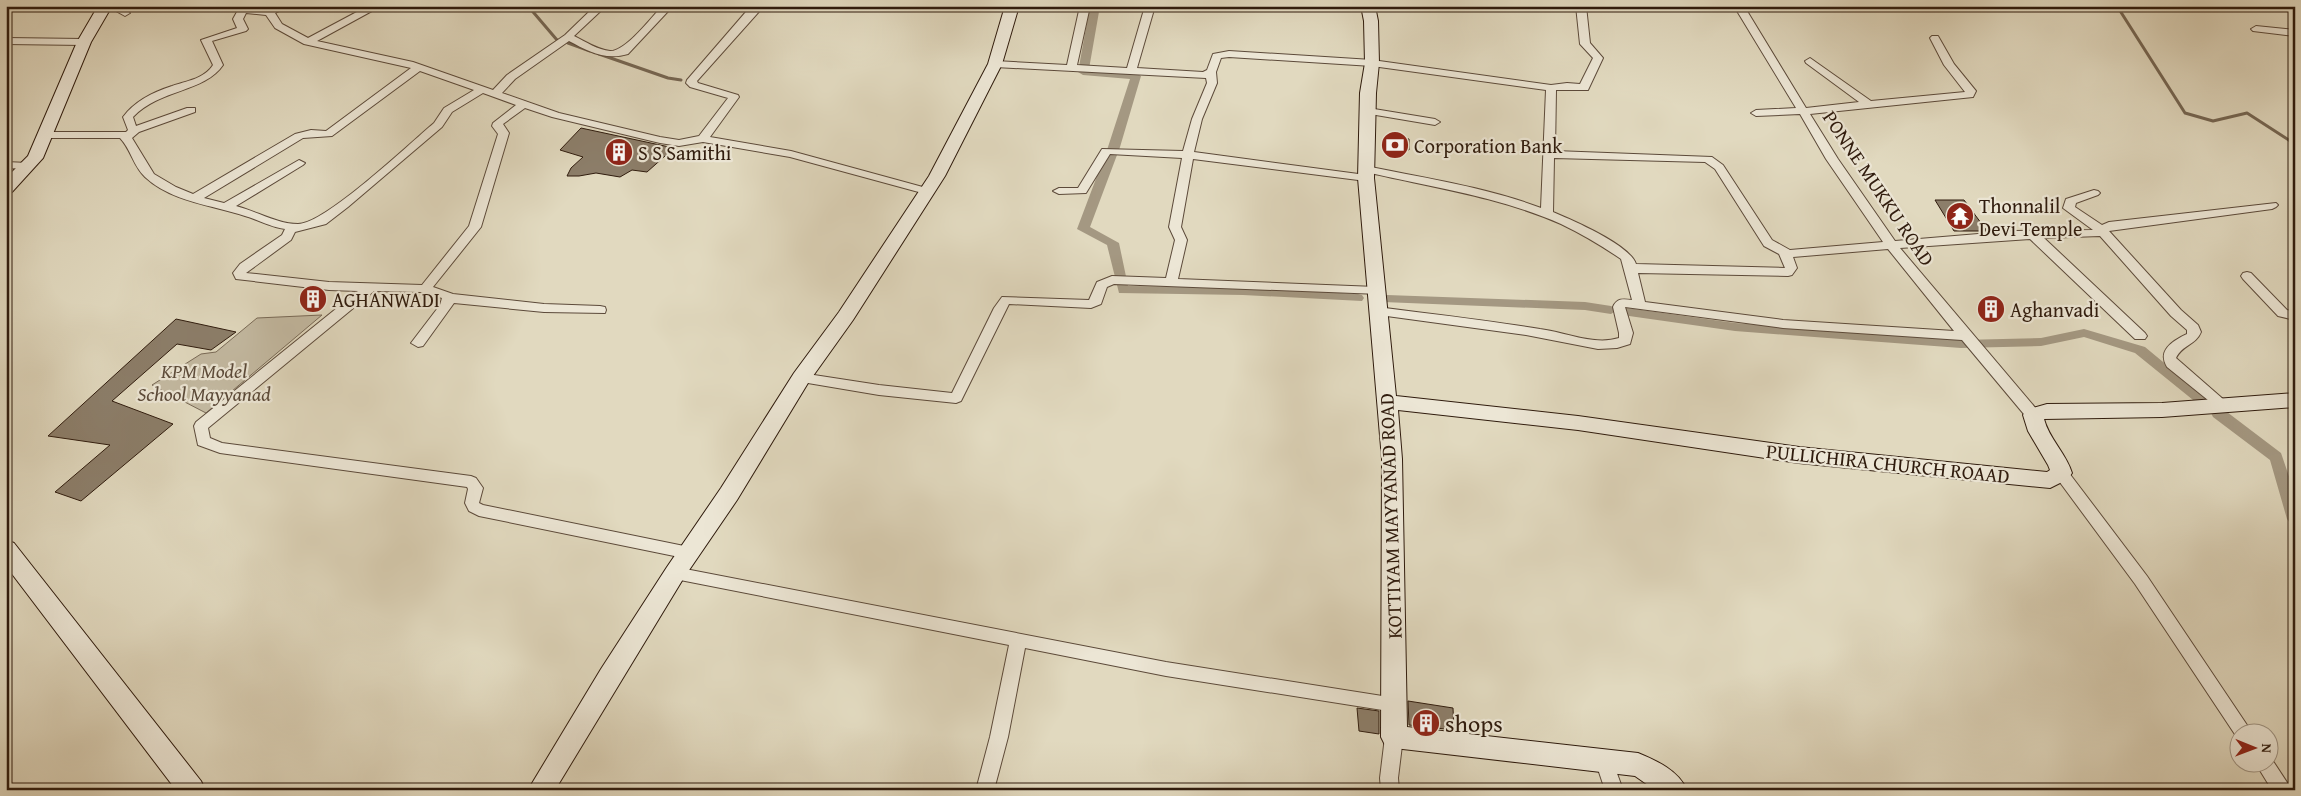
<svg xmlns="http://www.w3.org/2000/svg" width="2301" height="796" viewBox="0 0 2301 796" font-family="'Gentium Book Plus',serif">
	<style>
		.green { fill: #c3b9a1; stroke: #796a57 }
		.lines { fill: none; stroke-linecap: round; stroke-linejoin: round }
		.stream { stroke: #756653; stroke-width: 3 }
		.canal { fill: #a49882; fill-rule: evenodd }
		.building { fill: #8c7e6a; stroke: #2f1b0d }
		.street-casing { stroke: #5c4a3a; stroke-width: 2 }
		.secondary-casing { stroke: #2f1b0d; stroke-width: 2 }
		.street { fill: #ece6d5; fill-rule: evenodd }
		.secondary { fill: #ece6d5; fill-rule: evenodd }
		.labels { text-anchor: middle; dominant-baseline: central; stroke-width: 4.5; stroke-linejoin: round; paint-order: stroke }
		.poi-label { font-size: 20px; fill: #2f1b0d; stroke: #ece6d5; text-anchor: start }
		.street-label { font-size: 20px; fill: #2f1b0d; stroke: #ece6d5 }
		.park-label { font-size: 20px; font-style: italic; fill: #5b4a39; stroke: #ece6d5 }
		.near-poi-label { font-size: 24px; fill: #2f1b0d; stroke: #ece6d5; text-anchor: start }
	</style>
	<rect width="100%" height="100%" fill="#e1d9bf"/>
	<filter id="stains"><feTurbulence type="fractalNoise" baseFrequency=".004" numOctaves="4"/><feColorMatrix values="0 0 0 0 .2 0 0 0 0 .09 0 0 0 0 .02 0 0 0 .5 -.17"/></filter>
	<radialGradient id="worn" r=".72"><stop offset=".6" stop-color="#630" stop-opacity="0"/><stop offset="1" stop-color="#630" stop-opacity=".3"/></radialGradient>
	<path class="green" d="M322,315L206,413L152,385L201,354L216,352L257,318Z"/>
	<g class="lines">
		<path class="stream" d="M528,6L557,40
			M2117,6L2185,113L2213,121L2247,113L2295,144
			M568,43L590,51
			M599,54L668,78L681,80"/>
		<path class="canal" d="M1090,6H1100L1089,69L1136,73L1141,76L1120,147L1090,227L1119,243L1128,286L1243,287L1358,294L1362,295L1364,298L1362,301L1243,295L1119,293L1107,245L1077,229L1108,147L1130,79L1083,75L1078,72Z
			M1387,295L1585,302L1611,306L1617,310L1611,314L1585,310L1383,302L1381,299Z
			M1627,308L1735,323L1961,340L2041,338L2084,329L2145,347L2210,401L2208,404H2198L2135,353L2084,337L2041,346L1961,348L1735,331L1622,315L1621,312L1622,309Z
			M2218,408L2223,409L2281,453L2295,494V525L2290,523L2287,519L2270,460L2213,417L2211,413L2213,409Z"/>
	</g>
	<path class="building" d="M581,128L674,148L647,172L632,170L620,177L596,173L579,176H567L571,168L583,157L560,150Z
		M1385,137L1409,139V150L1386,148Z
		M1935,200H1964L1987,231H1954Z
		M1981,303L1994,304L2001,314H1990Z
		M176,319L236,332L211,350L177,344L112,401L173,424L81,501L55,492L110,445L48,436Z
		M1408,701L1453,708L1454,730L1409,725Z
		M1357,708L1379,711V734L1359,731Z"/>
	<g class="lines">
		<defs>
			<path id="street" d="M107,6H120L130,13L125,16Z
				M237,6L268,9L274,6H288L275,13L282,24L308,38L368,6H381L317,41L413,62L493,90L507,75L565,35L595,6H606L574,36C586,42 598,50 610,51C625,52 652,17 662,6H673L628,54C605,61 588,51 569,41L515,79L502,93L559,113L660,137L679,140L699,136L728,98L690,87L686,83L687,80L751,6H764L697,81L698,83L738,95L739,97L710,137L791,151L930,189L932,191L926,194L790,157L703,142L679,146L660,143L552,117L525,108L503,124L509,133L481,227L433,287L453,294L544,304L600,306L605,307L606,310L605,313L544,312L454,303L423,346L418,347L411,343L440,305L442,298L420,292L374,291L208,428L210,438L222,443L471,476L476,478L483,488L479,503L483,505L689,547L694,549L697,553L694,557L689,559L479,516L469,511L465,503L468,489L467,487L220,453L198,445L194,426L196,422L358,291L329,290L236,279L233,273L240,264L282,235L285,229C270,227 259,220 245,216C212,205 172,202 145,177C133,166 131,149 120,138H44L39,135L44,132H126L128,130L123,117C135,101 153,92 172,86C186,81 204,79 213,65L201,40L237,28L233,19L238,10ZM246,13L266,15L275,28L304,44L411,68L326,131L311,130L295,134L193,194L176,187L154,174L132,138L139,132L195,112V108H187L136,126L133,117C160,89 205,92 223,65L212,41L246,31L248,29L243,19ZM420,71L474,90L444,108L434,123C409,144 325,224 298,224C277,224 256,211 236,206L303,165L305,163L299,160L224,203L204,198L303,138L332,136ZM483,93L516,105L493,123L492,126L498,134L469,226L422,285L329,282L246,273L291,240L295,232L326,224L348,207L442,127L452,112Z
				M771,6H804C797,11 778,11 771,6Z
				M1080,6H1090L1077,65L1127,68L1145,6H1155L1137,68L1203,72L1207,70L1213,54L1229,51L1372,60L1551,85L1567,83L1580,84L1593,58L1580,44L1576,6H1586L1590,43L1603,58L1588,90H1556L1555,151L1712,157L1723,165L1772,240L1790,250L1883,242L1826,159L1800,114L1756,116L1751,113L1756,110L1796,108L1734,6H1744L1806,108L1859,102L1806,63L1805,61L1810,58L1871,101L1965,92L1944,65L1930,38L1932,36H1938L1954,64L1976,91L1973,97L1810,114L1838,159L1895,241L2014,231L2093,230L2063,208L2066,199L2094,190L2098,191L2100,193L2098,195L2076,203L2075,207L2102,225L2109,222L2276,203L2278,205L2276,207L2272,209L2109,231L2181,310L2198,325L2201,332C2196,345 2182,345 2176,358L2231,406L2229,409H2219L2167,367C2157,351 2172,341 2187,334V330L2171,316L2100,236L2044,238L2145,333L2147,336L2145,339H2135L2030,239L1900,248L2038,411L2040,415L2038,419H2028L1962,340L1783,328L1625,307L1633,333L1630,344L1617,348L1598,349L1526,335L1372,314L1371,311L1377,307C1431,314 1486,320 1540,329C1565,332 1594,346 1619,338V333L1613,307C1617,298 1623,299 1632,300L1621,259C1602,246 1582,234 1561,224C1500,197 1431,187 1366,172L1360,169L1366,166C1424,178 1486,187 1541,208L1546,90L1372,66L1229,57L1221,58L1216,72L1217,83L1202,119L1194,152L1366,175L1372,178L1366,181L1193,159L1181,227L1187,240L1178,279L1376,287L1380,288L1382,291L1380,294L1114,284L1107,287L1101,304L1091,308L1009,304L961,401L956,403L879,395L796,381L794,378L796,375L801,373L879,385L952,393L994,308L1002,297L1089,300L1097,282L1112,276L1166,278L1175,240L1169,227L1182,158L1110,154L1086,193L1059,194L1053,191L1059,188H1078L1102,149L1183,151L1192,119L1207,83L1206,78L995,67L990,64L995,61L1067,65ZM1554,158L1705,162L1715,169L1764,246L1779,254L1785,268L1636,264C1630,245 1572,220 1553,212ZM1888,249L1954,331L1783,320L1645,302L1638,273L1788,276L1792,275L1797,268L1793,257Z
				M2256,26L2295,30V36L2253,31L2251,29Z
				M6,38L84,39L89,42L84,45L6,44Z
				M1368,108L1435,119L1440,122L1435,125L1364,113L1363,111Z
				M6,162L28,163L34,166L28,169L6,168Z
				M2247,272L2251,273L2287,310L2295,312V320L2278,316L2243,279L2241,276L2243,273Z
				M2061,468L2066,469L2147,576L2253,734H2238V739L2135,584L2056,477L2054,473L2056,469Z
				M675,567L1166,662L1395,698L1401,700L1404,705L1401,710L1395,712L1166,676L1025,648L1008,737L994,790H976L990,737L1009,645L675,579L669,577L667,573L669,569Z
				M1394,729L1400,731L1403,737L1398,778L1399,790H1381L1380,778L1385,737L1388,731Z
				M1604,752L1610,754L1623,790H1605L1595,760L1598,754Z
				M2268,757L2271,758L2292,790H2272L2256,764H2268Z"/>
			<path id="secondary" d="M98,6H112L91,42L43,158L12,192L6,193V178L28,156L77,42Z
				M1005,6H1019L1002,64L945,176L853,320L808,383L737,500L683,579L555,790H528L601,669L667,567L721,488L794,373L839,312L929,176L988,64Z
				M1361,6H1375L1378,21L1379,63L1376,93L1374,178L1396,396L1578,416L1799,447L2047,472L2050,470L2048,465L2028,431L2023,415L2026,410L2047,404L2162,403L2295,393V407L2162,417L2044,419C2049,439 2066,453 2072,473L2068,479L2050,488L1799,463L1578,430L1398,410L1402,459L1407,727L1638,753C1657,761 1678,770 1687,790H1655L1635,776L1394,748L1385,745L1381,737L1382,459L1358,178L1360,93L1365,63L1364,21Z
				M6,540L14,543L201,781L205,790H176L6,566Z"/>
		</defs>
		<use href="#street" class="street-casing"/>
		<use href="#secondary" class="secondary-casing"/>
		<use href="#street" class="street"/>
		<use href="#secondary" class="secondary"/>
	</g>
	<defs>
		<symbol id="bank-disc" viewBox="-11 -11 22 22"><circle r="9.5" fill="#8f2418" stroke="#ece6d5"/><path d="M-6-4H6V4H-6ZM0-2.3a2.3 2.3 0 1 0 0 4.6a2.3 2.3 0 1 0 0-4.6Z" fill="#fff"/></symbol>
		<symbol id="building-disc" viewBox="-11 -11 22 22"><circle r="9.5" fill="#8f2418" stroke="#ece6d5"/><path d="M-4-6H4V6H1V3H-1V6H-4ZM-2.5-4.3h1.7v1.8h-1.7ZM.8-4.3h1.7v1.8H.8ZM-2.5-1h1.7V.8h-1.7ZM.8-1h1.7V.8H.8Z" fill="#fff"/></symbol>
		<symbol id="temple-disc" viewBox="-11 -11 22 22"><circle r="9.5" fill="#8f2418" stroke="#ece6d5"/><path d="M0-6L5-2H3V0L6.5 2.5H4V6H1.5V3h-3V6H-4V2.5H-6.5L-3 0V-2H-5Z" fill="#fff"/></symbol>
	</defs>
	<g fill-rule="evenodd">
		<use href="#bank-disc" x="1379" y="129" width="32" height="32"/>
		<use href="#building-disc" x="603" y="136" width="32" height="32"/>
		<use href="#temple-disc" x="1944" y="200" width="32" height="32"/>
		<use href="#building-disc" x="297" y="283" width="32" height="32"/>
		<use href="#building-disc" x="1975" y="293" width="32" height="32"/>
		<use href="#building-disc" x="1410" y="707" width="32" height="32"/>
	</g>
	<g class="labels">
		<g class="poi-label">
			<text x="1414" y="145">Corporation Bank</text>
			<text x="638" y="152">S S Samithi</text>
			<text x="1979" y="205">Thonnalil<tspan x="1979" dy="23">Devi Temple</tspan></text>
			<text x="332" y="299">AGHANWADI</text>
			<text x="2010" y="309">Aghanvadi</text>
		</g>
		<g class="street-label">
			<text transform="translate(1879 188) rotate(56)">PONNE MUKKU ROAD</text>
			<text transform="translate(1888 463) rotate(6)">PULLICHIRA CHURCH ROAAD</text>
			<text transform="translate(1390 516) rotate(-92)">KOTTIYAM MAYYANAD ROAD</text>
		</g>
		<g class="park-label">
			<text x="204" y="370">KPM Model<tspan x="204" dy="23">School Mayyanad</tspan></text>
		</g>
		<g class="near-poi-label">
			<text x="1445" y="723">shops</text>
		</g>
	</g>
	<rect width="2301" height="796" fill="none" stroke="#e1d9bf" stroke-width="25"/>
	<rect x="8" y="8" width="2286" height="781" fill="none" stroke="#2f1b0d" stroke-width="2.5"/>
	<rect x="12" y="12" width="2276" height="771" fill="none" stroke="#2f1b0d"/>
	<g transform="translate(2254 748) rotate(91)"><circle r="24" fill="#ece6d5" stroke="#a09585"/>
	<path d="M0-4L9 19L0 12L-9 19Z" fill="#8f2418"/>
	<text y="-8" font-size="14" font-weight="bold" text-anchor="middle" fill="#2f1b0d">N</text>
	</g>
	<rect width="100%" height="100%" filter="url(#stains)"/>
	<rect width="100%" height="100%" fill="url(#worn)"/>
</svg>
